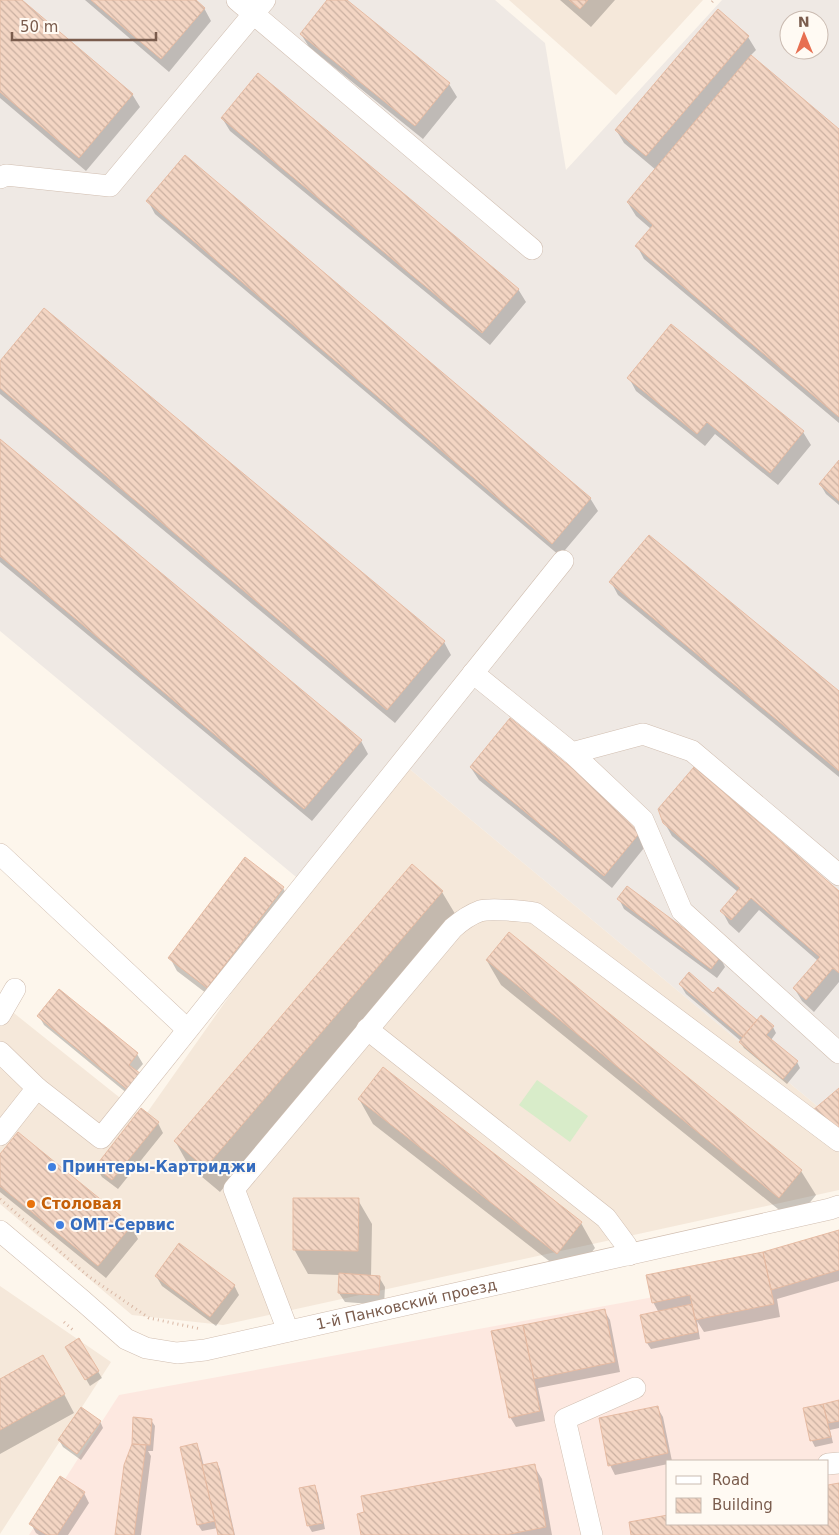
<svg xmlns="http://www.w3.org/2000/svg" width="839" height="1535" viewBox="0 0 839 1535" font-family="'DejaVu Sans',sans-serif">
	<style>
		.residential { fill: #f5e8da }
		.commercial { fill: #fde8e0; fill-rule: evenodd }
		.industrial { fill: #efe9e4; fill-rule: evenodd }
		.garden { fill: #d8ecc9 }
		.shadow { fill: #0003 }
		.building { fill: url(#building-back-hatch); stroke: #e6bba3 }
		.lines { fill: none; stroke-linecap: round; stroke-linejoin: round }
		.minor-casing { stroke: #d1beb0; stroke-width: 22 }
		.path { stroke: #d9b8a5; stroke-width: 3; stroke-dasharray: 1 4; stroke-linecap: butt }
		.minor { stroke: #fff; stroke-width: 21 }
		.shop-dot { fill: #3f7fe0; stroke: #fffaf3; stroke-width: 2 }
		.food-dot { fill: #e8710a; stroke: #fffaf3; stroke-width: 2 }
		.labels { text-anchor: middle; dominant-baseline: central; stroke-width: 4; stroke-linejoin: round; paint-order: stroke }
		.shop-label { font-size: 15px; font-weight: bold; fill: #366cbe; stroke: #fffaf3; text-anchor: start }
		.food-label { font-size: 15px; font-weight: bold; fill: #c56008; stroke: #fffaf3; text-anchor: start }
		.street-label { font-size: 15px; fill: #7a5c4d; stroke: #fffaf3 }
	</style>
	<defs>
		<pattern id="building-back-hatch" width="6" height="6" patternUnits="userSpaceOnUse" patternTransform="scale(1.25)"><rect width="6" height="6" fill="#f3d5c3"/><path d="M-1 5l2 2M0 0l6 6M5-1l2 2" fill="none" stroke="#cab0a1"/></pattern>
	</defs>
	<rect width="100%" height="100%" fill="#fdf6ec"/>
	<path class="residential" d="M509,0H703L616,95Z
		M406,766L839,1124V1190L223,1325L132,1315L0,1204V1002L144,1117L307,886Z
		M0,1286L111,1362L0,1534Z"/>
	<path class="commercial" d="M839,1263V1535H29L119,1395ZM668,1461H828V1524H668Z"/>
	<path class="industrial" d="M0,0H495L545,43L566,170L722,0H839V1124L406,766L307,886L0,631ZM789,20H819V50H789Z"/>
	<path class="garden" d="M537,1080L588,1116L570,1142L519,1105Z"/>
	<path class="shadow" d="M0,0H20L132,94L140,107L86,171L0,98Z
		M85,0H194L204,8L211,21L169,72Z
		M329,0H345L449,84L457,97L423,139L309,47L301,34Z
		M560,0H615L591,27Z
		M718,11L748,37L756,50L750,56L839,131V423L644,259L637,246L651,229L636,216L628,203L656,170L624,143L616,130Z
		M222,118L518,289L526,302L490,345L230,131Z
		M148,201L590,498L598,511L560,556L155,214Z
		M0,363L444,642L451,655L395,723L0,394Z
		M629,378L803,432L811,445L778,485L715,434L705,446L636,391Z
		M0,440L361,741L368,754L312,821L0,562Z
		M839,462V505L826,494L820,484Z
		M611,582L839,692V777L618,595Z
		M471,768L630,817L644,848L612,888L479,780Z
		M664,822L839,892V982L814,1012L802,1001L794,988L818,961L759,910L739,933L729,924L722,911L738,892L672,836Z
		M412,866L442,892L457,917L220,1192L189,1166L175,1141Z
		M283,888L290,901L215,1000L177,971L170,958Z
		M619,899L720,957L725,967L717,978L624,909Z
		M487,961L801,1171L816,1195L794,1222L501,985Z
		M680,984L713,994L757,1022L773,1027L776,1033L771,1040L797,1062L800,1068L787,1084L744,1048L740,1042L741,1041L686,994Z
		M39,1016L137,1054L143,1064L136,1072L134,1099L44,1025Z
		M359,1099L581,1223L595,1248L571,1278L373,1124Z
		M158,1123L163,1133L118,1189L102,1177L96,1167Z
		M0,1156L131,1226L138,1239L106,1278L0,1192Z
		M358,1200L372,1224L371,1277H379L385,1287L384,1305L345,1302L339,1293L340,1275L308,1274L294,1249Z
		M839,1231V1281L777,1299L780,1317L704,1332L697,1321L700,1339L651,1349L647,1343L659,1313L653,1302L763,1253Z
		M156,1276L234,1285L239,1295L216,1326L162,1286Z
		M604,1310L610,1320L620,1372L538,1388L545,1421L516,1427L510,1417L493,1332Z
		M79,1340L102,1378L90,1386L67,1347Z
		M54,1375L74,1413L0,1454V1380Z
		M839,1402V1428L830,1430L833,1443L815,1447L812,1441L805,1409Z
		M657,1407L663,1417L672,1461H668V1464L615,1475L610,1465Z
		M151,1420L155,1426L153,1451H148L151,1456L141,1535H116L125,1465L133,1444Z
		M100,1421L103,1428L81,1460L63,1447L59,1440Z
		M197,1445L200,1451L204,1466L217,1463L220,1469L235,1535H219L218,1528L202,1531L198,1525L181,1448Z
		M534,1466L542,1479L552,1535H362Z
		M839,1484V1535H632L668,1524H828V1486Z
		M314,1486L318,1493L325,1529L312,1532L308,1525Z
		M84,1493L89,1503L68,1535H39L36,1533L31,1524Z"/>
	<path class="building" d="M0,0H22L133,94L79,158L0,92Z
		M91,0H196L205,8L161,59Z
		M327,0H347L450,83L415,126L300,34Z
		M569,0H588L580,9Z
		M718,9L749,36L646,156L615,130Z
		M751,55L839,129V417L635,246L653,225L627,202Z
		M258,73L519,289L482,333L221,118Z
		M185,155L591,498L552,544L146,201Z
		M44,308L445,641L387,710L0,388V361Z
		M671,324L804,431L770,473L707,422L697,434L627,378Z
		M0,439L362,740L304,809L0,556Z
		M839,460V501L819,484Z
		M649,535L839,691V771L609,582Z
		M510,718L631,816L638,835L604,876L470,767Z
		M694,767L839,891V973L833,968L806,1000L793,988L820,957L751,898L731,920L720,911L740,888L663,823L658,809Z
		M245,857L284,887L207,988L168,958Z
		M412,864L443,891L205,1168L174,1141Z
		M627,886L721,956L711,969L617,899Z
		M509,932L802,1170L779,1198L486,960Z
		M689,972L713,993L718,987L757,1020L742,1037L679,984Z
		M59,989L138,1053L129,1065L141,1074L128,1090L37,1016Z
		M761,1015L774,1026L766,1035L798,1061L783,1079L739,1042Z
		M383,1067L582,1222L557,1254L358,1099Z
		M839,1088V1136L812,1111Z
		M141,1108L159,1122L112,1180L95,1167Z
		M18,1132L132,1225L98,1266L0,1186V1154Z
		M293,1198H359L358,1251L293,1250Z
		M839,1230V1270L771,1290L763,1252Z
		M179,1243L235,1285L210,1317L155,1276Z
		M763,1252L774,1304L695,1320L690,1295L652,1303L646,1275Z
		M339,1273L380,1276L379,1295L338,1293Z
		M692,1304L698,1332L646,1343L640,1315Z
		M605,1309L615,1362L534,1379L523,1325Z
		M523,1325L540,1411L509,1418L491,1331Z
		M79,1338L99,1371L85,1380L65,1347Z
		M43,1355L65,1394L0,1430V1379Z
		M839,1400V1421L828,1423L823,1404Z
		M823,1404L831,1437L810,1441L803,1408Z
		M658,1406L668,1453L608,1466L599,1418Z
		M81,1407L101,1421L77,1454L58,1440Z
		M133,1417L152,1419L150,1445L132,1444Z
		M197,1443L215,1521L197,1525L180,1447Z
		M132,1444L146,1445L134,1535H115L124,1465Z
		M217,1462L234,1535H218L202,1465Z
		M535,1464L546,1527L505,1535H361L357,1514L364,1512L361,1496Z
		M60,1476L85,1492L57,1535H47L29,1524Z
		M839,1483V1535H631L629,1522L668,1515V1524H828V1485Z
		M315,1485L323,1523L307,1526L299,1488Z"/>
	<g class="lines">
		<defs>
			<g id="minor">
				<path d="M237,0L532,249"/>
				<path d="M0,178L6,175L110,186L265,0"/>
				<path d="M473,673L572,753L643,734L692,751L839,875"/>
				<path d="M572,753L643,820L682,911L839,1053"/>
				<path d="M0,854L187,1029"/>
				<path d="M0,1015L15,989"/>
				<path d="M367,1029L606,1218L626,1245L629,1255"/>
				<path d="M0,1052L37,1088L0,1135"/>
				<path d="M37,1088L101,1138L563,561"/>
				<path id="s1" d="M0,1231L83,1301L126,1339L146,1348L177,1353L205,1350L830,1209L839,1206"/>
				<path d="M288,1331L234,1189L453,928C461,921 469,915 480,911C489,908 524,911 535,913L839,1141"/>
				<path d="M828,1464L839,1463"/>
				<path d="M592,1535L565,1419L635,1388"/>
			</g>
		</defs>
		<use href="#minor" class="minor-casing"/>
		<path class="path" d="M712,2L714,0
			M0,1199L88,1276L149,1318L201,1329
			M64,1322L73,1330"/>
		<use href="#minor" class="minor"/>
	</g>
	<g class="shop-dot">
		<circle cx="52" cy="1167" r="5"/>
		<circle cx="60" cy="1225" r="5"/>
	</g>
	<circle class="food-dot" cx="31" cy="1204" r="5"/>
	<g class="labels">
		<g class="shop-label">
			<text x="62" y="1167">Принтеры-Картриджи</text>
			<text x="70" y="1225">ОМТ-Сервис</text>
		</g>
		<g class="food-label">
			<text x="41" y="1204">Столовая</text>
		</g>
		<g class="street-label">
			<text stroke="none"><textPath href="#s1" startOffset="454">1-й Панковский проезд</textPath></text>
		</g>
	</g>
	<rect x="666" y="1460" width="162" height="65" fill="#fffaf3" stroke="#cabbb1"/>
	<rect x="676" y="1476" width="25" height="8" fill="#ffffff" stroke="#cabbb1"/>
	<text x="712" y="1485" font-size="15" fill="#7a5c4d">Road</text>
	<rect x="676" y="1498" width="25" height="15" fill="url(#building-back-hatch)" stroke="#cabbb1"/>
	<text x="712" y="1510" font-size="15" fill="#7a5c4d">Building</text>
	<g transform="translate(804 35) rotate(359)"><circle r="24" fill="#fffaf3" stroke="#cabbb1"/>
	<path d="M0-4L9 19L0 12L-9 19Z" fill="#e76f51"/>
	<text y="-8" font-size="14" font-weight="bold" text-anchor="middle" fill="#7a5c4d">N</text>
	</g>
	<path d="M12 32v8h144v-8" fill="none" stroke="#7a5c4d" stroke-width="2.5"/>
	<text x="20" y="32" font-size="15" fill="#7a5c4d" stroke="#fffaf3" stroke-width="4" paint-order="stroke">50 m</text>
</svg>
